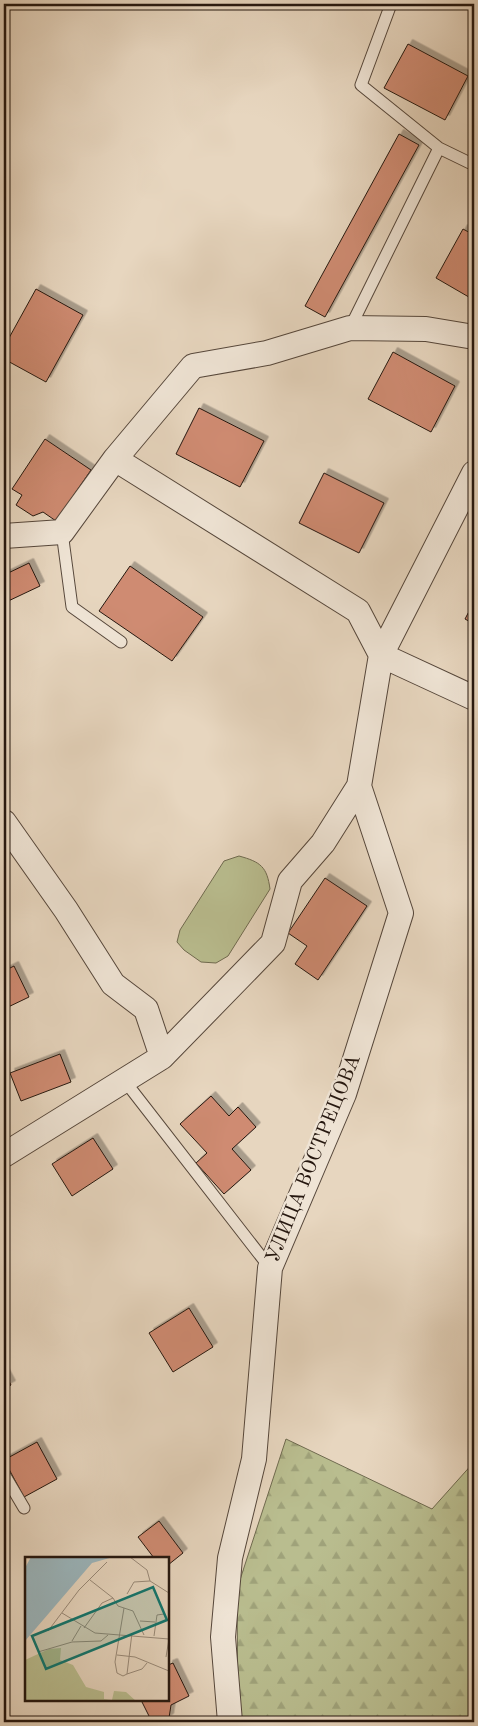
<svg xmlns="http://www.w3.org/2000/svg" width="478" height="1726" viewBox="0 0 478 1726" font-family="'Old Standard TT',serif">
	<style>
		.green { fill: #b9bd8f; stroke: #6f6a4f }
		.forest { fill: url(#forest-firs); stroke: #6f6a4f }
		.building { fill: #cf8b72; stroke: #25170f; filter: url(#shadow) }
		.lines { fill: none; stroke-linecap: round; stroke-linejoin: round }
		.lane-casing { stroke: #56473b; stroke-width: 13 }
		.street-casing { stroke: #56473b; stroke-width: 26 }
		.lane { stroke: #efe4d5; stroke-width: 11 }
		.street { stroke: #efe4d5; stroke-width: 24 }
		.labels { text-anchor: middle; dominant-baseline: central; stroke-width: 5; stroke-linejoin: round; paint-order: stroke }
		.street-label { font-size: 20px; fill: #25170f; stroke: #efe4d5 }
		.inset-road { fill: none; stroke: #998a79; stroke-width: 1 }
		.view { fill: #0f766e; fill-opacity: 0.15; stroke: #0f766e; stroke-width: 2.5 }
		.inset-edge { fill: none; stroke: #25170f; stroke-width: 2.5 }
	</style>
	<defs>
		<pattern id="forest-firs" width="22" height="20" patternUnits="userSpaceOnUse" patternTransform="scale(1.25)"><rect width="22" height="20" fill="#b9bd8f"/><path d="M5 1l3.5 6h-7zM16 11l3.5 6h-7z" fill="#9fa27a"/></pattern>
		<filter id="shadow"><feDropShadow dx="4.5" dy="-4.5" stdDeviation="0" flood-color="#0004"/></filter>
	</defs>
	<rect width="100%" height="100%" fill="#e7d6bf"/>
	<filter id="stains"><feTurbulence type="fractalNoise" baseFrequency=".004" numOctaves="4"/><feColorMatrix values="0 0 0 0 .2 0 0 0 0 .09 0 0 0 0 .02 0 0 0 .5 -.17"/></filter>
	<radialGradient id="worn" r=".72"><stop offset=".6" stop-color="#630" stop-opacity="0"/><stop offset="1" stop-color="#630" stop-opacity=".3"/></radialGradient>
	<path class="green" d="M239,856C261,862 267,867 270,889L228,956L216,963L201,962L184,950L177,942L180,930L224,861Z"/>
	<path class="forest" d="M286,1439L432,1509L474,1462V1722H238L237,1589Z"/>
	<path class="building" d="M408,44L468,76L445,120L384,88Z
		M399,134L419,145L325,317L305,306Z
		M463,229L474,235V300L436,278Z
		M36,289L83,315L46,382L4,359V347Z
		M393,352L455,386L431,432L368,399Z
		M199,408L264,441L240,487L176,454Z
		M45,439L91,470L56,521L43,512L33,516L16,505L22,495L12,489Z
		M324,473L384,503L359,553L299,523Z
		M29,563L40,586L4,603V575Z
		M130,566L203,617L172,661L99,611Z
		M474,602V624L465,619Z
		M325,878L367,906L318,980L295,964L307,946L288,933Z
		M14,966L29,997L4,1009V971Z
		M60,1054L71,1082L21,1101L10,1073Z
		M211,1096L229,1116L238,1107L256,1127L232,1149L251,1170L224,1194L196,1163L207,1153L180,1124Z
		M93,1138L113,1169L72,1196L52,1164Z
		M189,1308L213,1347L173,1372L149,1333Z
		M4,1372L11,1385L4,1389Z
		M37,1442L57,1479L24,1497L4,1460Z
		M159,1521L183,1553L168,1565V1558H154L138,1537Z
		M173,1663L189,1696L171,1705L169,1718L162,1722H152L141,1700H168V1665Z"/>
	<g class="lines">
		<defs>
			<path id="lane" d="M391,4L361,85L439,148L474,165
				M350,328L439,148
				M62,532L72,607L121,642
				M124,1080L270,1268
				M4,1474L24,1508"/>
			<path id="street" d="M115,459L358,611L381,655L474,698
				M4,536L62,532L115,459L193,366L267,353L350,328L426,329L474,337
				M4,822L66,910L113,984L146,1009L162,1057
				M4,1155L162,1057L273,943L290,881L323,843L359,786L381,655L474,473
				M230,1722L223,1637L230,1558L254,1459L270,1268L344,1094L401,913L359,786"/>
		</defs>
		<use href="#lane" class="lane-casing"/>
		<use href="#street" class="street-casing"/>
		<use href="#lane" class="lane"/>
		<use href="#street" class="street"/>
	</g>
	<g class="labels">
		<g class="street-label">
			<text transform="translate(314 1159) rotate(-68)">УЛИЦА ВОСТРЕЦОВА</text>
		</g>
	</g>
	<g transform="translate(25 1557)">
		<rect width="144" height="144" fill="#e7d6bf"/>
		<path d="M36,91L35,103L48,108L61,130L79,135V142L87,143L89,134L101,135L111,144H0V103L24,92Z" fill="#b9bd8f"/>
		<path d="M6,0H88L67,6L0,84V11Z" fill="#9bb6bd"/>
		<path class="inset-road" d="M105,0L122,13L125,24L144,36M65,23L88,41L93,49L108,54L119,78M102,37L109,25L125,24M99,51L90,105L92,116L98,119L102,117L107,76M37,56L70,76L144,82M115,64L130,65M59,71L77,46L88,41M23,74L54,33L82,5M129,79L132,58L139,57M47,84L56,69M13,95L47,85L76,84L83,78M92,98L110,100L144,114M141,100L144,82M102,117L117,112L122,106"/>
		<path class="view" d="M128,30L142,63L21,112L7,79Z"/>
		<rect width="144" height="144" class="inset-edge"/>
	</g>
	<rect width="478" height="1726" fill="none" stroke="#e7d6bf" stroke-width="20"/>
	<rect x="5" y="5" width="468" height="1716" fill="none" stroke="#25170f" stroke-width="2.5"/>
	<rect x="10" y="10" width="458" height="1706" fill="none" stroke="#25170f"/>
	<rect width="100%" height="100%" filter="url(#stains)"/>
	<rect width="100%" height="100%" fill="url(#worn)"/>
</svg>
